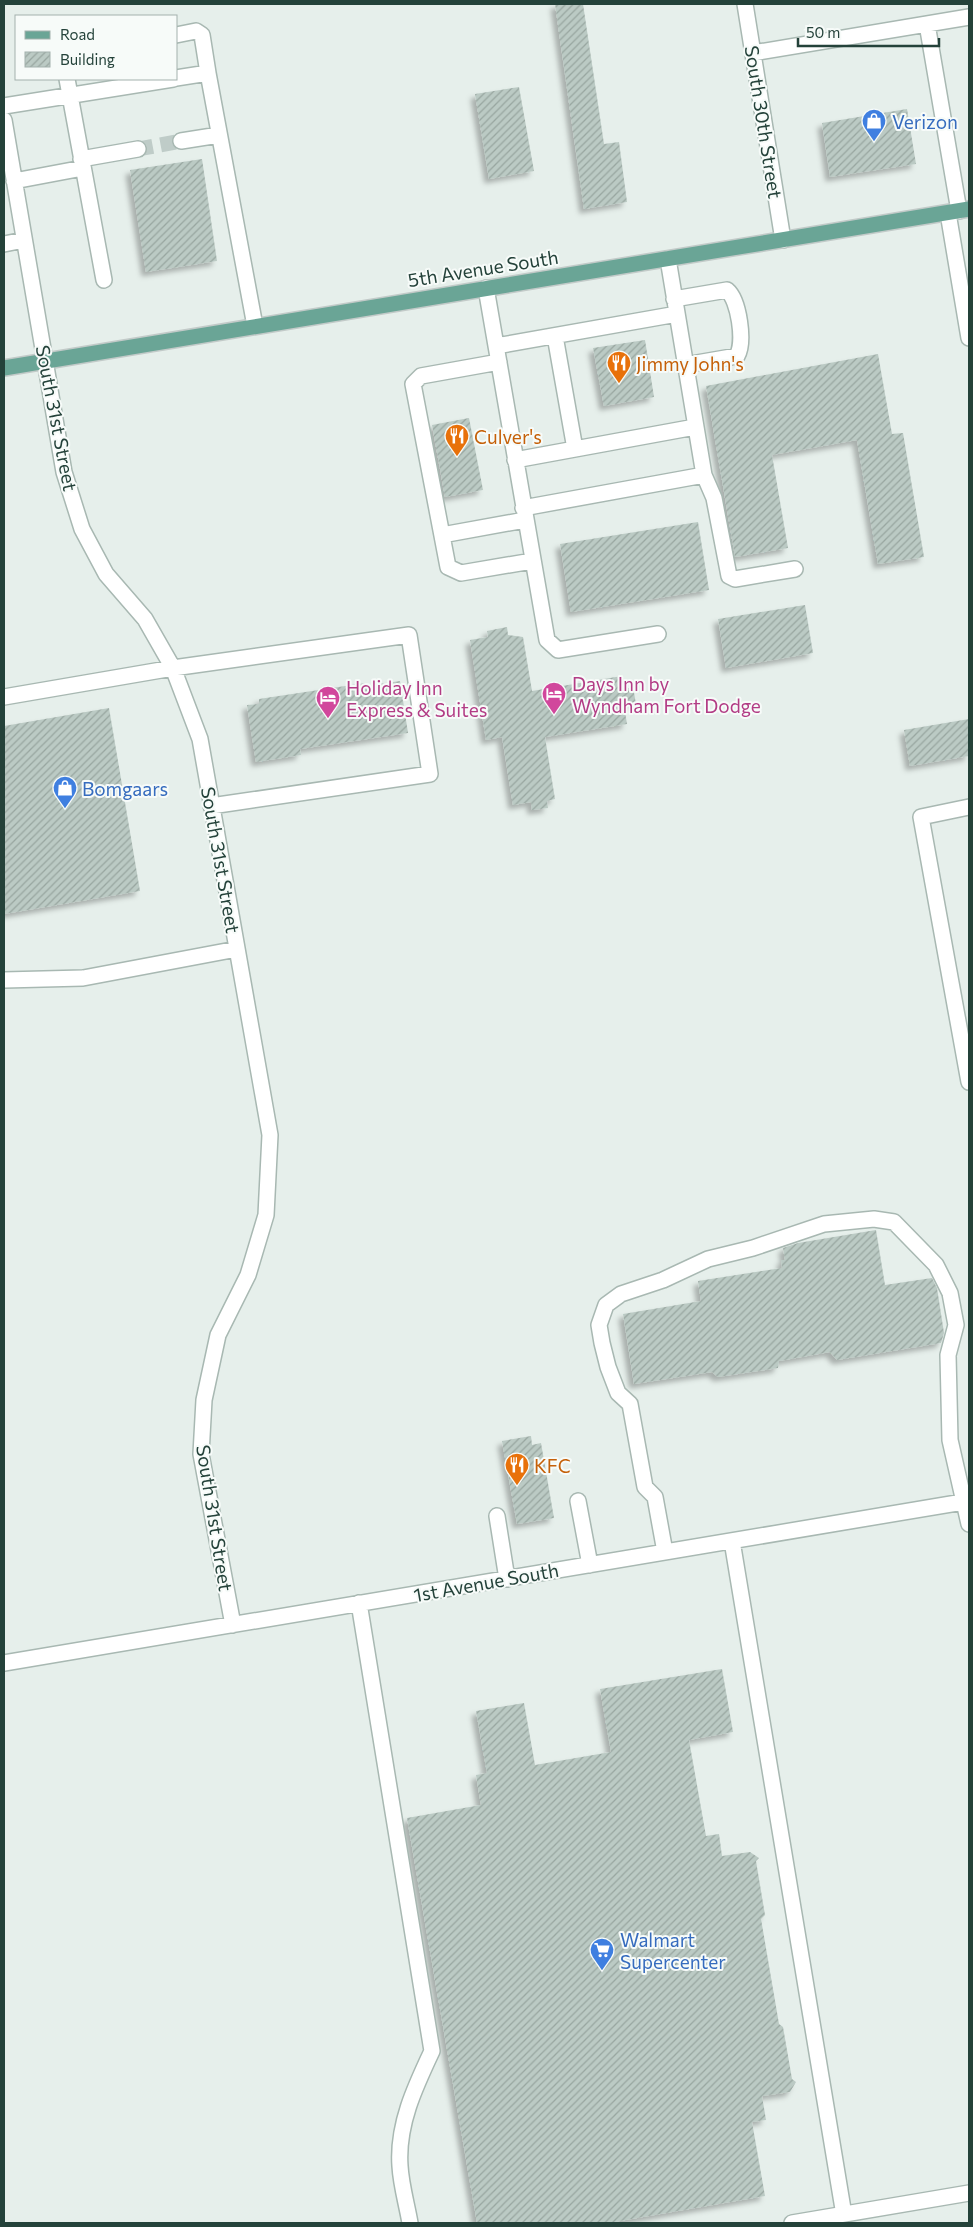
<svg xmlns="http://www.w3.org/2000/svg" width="973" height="2227" viewBox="0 0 973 2227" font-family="Commissioner,sans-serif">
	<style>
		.building { fill: url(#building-hatch); filter: url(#shadow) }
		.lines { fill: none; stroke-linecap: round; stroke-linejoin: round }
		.minor-tunnel { stroke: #bfccc8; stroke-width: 15; stroke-dasharray: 15 8; stroke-linecap: butt }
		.minor-casing { stroke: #a8b8b2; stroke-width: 18 }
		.major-casing { stroke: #c2cac8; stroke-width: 18 }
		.minor { stroke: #fff; stroke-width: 15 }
		.major { stroke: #6aa596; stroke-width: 15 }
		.labels { text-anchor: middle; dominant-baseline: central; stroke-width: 4; stroke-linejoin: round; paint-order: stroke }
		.shop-label { font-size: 19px; fill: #366cbe; stroke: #f7fbf9; text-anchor: start }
		.street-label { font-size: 19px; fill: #24423a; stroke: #f7fbf9 }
		.food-label { font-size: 19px; fill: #c56008; stroke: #f7fbf9; text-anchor: start }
		.hotel-label { font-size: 19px; fill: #b23c85; stroke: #f7fbf9; text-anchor: start }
	</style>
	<defs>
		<pattern id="building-hatch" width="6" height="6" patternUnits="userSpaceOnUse" patternTransform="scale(1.25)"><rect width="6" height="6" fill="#bbcac4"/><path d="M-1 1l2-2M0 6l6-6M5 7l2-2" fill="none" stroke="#98a6a0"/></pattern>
		<filter id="shadow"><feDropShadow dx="-4.5" dy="4.5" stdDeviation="2.5" flood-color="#0004"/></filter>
	</defs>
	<rect width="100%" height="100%" fill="#e6efeb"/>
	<path class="building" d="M555,4H583L604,144L619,142L627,202L584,209Z
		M519,87L534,171L489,179L475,94Z
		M907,109L916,164L830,177L822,123Z
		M202,159L217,261L146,272L130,170Z
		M645,340L654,397L604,406L593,348Z
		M878,354L892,434L903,433L924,557L878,564L857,440L772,455L788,548L735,557L706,386Z
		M469,418L483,490L445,497L432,425Z
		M698,522L709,590L571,612L560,544Z
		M805,605L813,653L726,668L718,619Z
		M507,627L508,635L523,637L532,691L622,676L624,689L633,687L636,704L624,706L627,724L545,737L555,799L547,801L548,808L532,810L531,802L513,805L502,737L486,740L470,640L488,637L487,631Z
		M400,681L408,733L300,749L301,755L256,762L247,705L259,704V699L365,683L366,686Z
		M109,708L140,891L4,914V726Z
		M969,719V756L910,766L904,730Z
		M876,1230L885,1285L932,1278L937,1288L944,1333L941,1343L837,1360L830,1352L779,1361L778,1368L718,1377L712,1372L634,1384L623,1314L701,1301L698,1281L782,1268L781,1260H785L783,1248L798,1243Z
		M531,1436L532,1445L541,1443L554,1518L517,1524L502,1441Z
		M722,1669L733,1732L689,1740L706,1836L719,1834L722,1856L750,1852L759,1858L756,1861L765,1915L761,1919L779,2024L783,2027L792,2079L796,2082L790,2092L762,2096L766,2120L752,2122L765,2196L608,2223H477L407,1818L481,1805L476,1775L487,1773L476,1711L524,1703L535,1765L611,1752L600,1689Z"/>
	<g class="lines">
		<path class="minor-tunnel" d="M138,149L181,141"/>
		<defs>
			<path id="minor" d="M745,4L783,240
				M927,24L959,211
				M176,35L196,31L202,35L208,73
				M753,53L969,17
				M176,78L208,73L255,326
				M67,79L104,280
				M4,106L173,79
				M4,120L64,472L82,529L106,574L145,619L173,668L200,739L270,1135L266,1215L248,1275L218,1335L204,1400L201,1454L233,1625
				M181,141L219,135
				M81,159L138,149
				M14,181L83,168
				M948,213L969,338
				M4,244L24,240
				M486,288L547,640L558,650L658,634
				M674,299L727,290C739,300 745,342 737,356L685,365
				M555,336L575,449
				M496,346L677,314
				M499,362L421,376L413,384L448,567L461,573L532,561
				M515,460L695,427
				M704,475L714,498L729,576L735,579L795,569
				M523,508L704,475L668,259
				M442,535L525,520
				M4,697L173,668L409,635L430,774L211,806
				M969,807L921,817L969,1082
				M4,980L83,978L237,949
				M578,1501L590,1565
				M497,1516L507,1579
				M732,1541L844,2215
				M665,1552L655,1497L645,1487L630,1404L618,1393L608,1367L602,1343L599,1325L606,1305L621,1294L663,1280L708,1259L753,1248L824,1224L874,1219L894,1222L936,1265L950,1293L956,1325L948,1355L950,1440L969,1524
				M359,1603L432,2051C415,2087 397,2125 400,2166C401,2185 407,2205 410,2223
				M4,1663L969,1501
				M792,2223L969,2193"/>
			<path id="major" d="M4,368L969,209"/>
		</defs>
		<use href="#minor" class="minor-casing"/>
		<use href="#major" class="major-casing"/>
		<use href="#minor" class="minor"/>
		<use href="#major" class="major"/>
	</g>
	<defs>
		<symbol id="shop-pin" viewBox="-11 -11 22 30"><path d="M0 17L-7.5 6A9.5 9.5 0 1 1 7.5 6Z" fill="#3f7fe0" stroke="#f7fbf9"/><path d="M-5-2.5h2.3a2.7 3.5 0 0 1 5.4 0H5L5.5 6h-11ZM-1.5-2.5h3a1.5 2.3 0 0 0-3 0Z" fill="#fff"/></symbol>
		<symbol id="restaurant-pin" viewBox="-11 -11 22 30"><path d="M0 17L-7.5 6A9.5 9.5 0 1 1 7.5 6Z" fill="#e8710a" stroke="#f7fbf9"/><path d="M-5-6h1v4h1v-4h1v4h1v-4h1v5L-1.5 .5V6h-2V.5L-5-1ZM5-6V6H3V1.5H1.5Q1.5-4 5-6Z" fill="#fff"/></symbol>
		<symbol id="hotel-pin" viewBox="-11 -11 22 30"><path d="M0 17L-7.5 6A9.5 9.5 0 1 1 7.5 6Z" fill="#d1479c" stroke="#f7fbf9"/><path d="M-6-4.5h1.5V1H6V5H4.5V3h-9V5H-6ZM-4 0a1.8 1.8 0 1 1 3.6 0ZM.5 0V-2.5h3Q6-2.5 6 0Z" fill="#fff"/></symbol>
		<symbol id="supermarket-pin" viewBox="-11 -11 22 30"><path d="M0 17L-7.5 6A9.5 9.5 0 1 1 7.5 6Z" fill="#3f7fe0" stroke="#f7fbf9"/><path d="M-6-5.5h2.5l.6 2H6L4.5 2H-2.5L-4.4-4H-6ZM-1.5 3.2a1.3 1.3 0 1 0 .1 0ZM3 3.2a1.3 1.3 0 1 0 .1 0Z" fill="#fff"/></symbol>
	</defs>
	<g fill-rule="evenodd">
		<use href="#shop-pin" x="860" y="107" width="28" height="38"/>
		<use href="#restaurant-pin" x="605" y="349" width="28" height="38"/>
		<use href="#restaurant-pin" x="443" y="422" width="28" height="38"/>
		<use href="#hotel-pin" x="540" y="680" width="28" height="38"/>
		<use href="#hotel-pin" x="314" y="684" width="28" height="38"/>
		<use href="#shop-pin" x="51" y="774" width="28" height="38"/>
		<use href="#restaurant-pin" x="503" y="1451" width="28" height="38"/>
		<use href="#supermarket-pin" x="588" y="1936" width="28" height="38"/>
	</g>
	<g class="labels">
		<g class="shop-label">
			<text x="892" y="121">Verizon</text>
			<text x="82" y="788">Bomgaars</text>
			<text x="620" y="1939">Walmart<tspan x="620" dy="22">Supercenter</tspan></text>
		</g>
		<g class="street-label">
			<text transform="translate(764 122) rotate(81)">South 30th Street</text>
			<text transform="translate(483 268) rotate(-9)">5th Avenue South</text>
			<text transform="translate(57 418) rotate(79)">South 31st Street</text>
			<text transform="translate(221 860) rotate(80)">South 31st Street</text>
			<text transform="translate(215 1518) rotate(81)">South 31st Street</text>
			<text transform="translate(486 1582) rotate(-10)">1st Avenue South</text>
		</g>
		<g class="food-label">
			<text x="636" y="363">Jimmy John's</text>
			<text x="474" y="436">Culver's</text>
			<text x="534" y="1465">KFC</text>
		</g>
		<g class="hotel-label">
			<text x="572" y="683">Days Inn by<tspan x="572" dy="22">Wyndham Fort Dodge</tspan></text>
			<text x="346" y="687">Holiday Inn<tspan x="346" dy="22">Express &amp; Suites</tspan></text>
		</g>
	</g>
	<rect width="973" height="2227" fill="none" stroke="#24423a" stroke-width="10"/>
	<rect x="15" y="15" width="162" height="65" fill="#f7fbf9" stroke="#a3b1ad"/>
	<rect x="25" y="31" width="25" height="8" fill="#6aa596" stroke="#a3b1ad"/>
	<text x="60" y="40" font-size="15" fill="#24423a">Road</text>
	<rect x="25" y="52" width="25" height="15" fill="url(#building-hatch)" stroke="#a3b1ad"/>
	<text x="60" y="65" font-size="15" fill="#24423a">Building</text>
	<path d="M798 38v8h141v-8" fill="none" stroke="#24423a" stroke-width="2.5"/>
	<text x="806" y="38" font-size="15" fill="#24423a" stroke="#f7fbf9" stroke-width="4" paint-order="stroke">50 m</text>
</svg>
